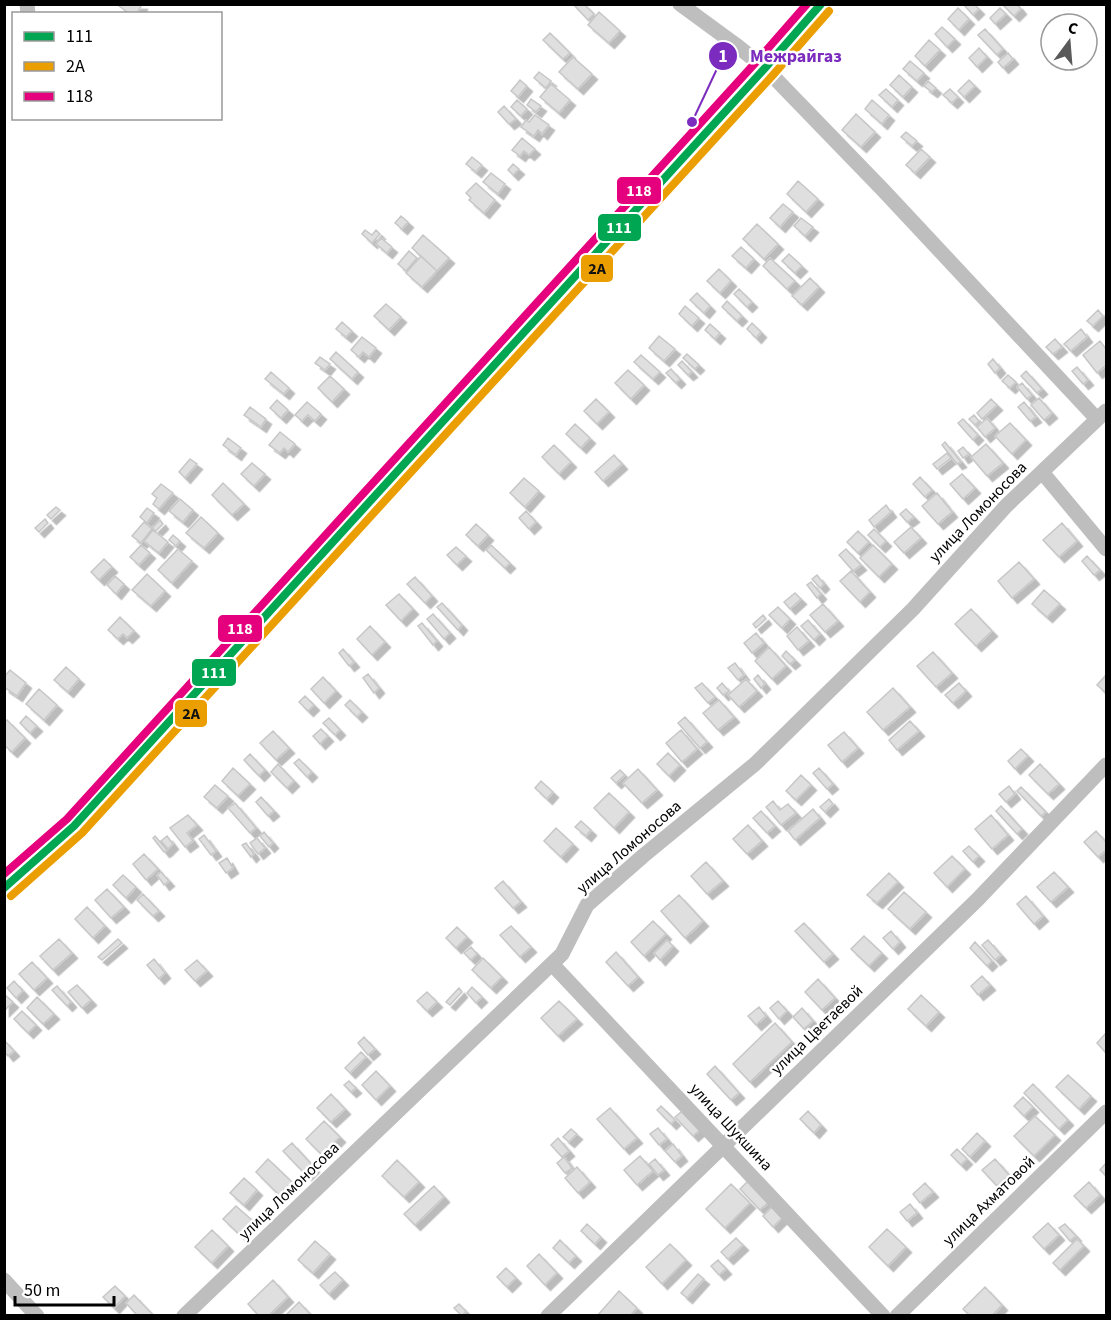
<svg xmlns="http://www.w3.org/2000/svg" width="1111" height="1320" viewBox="0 0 1111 1320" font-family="'Source Sans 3',sans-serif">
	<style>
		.building { fill: #dfdfdf; stroke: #c7c7c7; stroke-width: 1.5; filter: url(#shadow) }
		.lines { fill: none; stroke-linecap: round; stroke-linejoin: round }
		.street { stroke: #bebebe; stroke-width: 15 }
		.primary { stroke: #bebebe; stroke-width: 24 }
		.bus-1-casing { stroke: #fff; stroke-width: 12 }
		.bus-2-casing { stroke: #fff; stroke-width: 12 }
		.bus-3-casing { stroke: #fff; stroke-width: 12 }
		.bus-1 { stroke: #00a651; stroke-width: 8 }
		.bus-2 { stroke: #eb9e00; stroke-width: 8 }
		.bus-3 { stroke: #e5007d; stroke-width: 8 }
		.labels { text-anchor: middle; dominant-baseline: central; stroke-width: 5; stroke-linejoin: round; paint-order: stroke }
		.street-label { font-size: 16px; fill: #000; stroke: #fff }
		.leader { fill: none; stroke: #7b2cbf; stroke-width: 2 }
		.callout-dot { fill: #7b2cbf; stroke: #fff; stroke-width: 2 }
		.mark-label { font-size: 18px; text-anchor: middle; font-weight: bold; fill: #fff }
		.callout-label { font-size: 18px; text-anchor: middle; font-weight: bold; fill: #7b2cbf; stroke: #fff; stroke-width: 5; stroke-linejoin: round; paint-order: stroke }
		.line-badge { stroke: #fff; stroke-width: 2 }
		.badge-label { font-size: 16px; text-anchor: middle; font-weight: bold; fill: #fff }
		.pale-badge-label { font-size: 16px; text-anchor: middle; font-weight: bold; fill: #111 }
	</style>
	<defs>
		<filter id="shadow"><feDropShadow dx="5.5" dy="5.5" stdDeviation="0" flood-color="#0004"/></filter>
	</defs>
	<rect width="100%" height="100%" fill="#fff"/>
	<path class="building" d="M121,4H142L137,14H130L119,6Z
		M573,4H584L594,14L588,20Z
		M963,4H974L979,9L973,15Z
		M1005,4H1017L1021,9L1014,16L1004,6Z
		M958,8L969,19L959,30L948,19Z
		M1000,8L1006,14L995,24L990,18Z
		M599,12L620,31L609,43L588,25Z
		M942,27L955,39L947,47L935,34Z
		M985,29L1003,49L997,55L978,35Z
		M550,33L570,53L563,59L543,40Z
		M929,40L940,50L925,66L915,56Z
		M979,48L987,57L977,67L969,58Z
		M1008,53L1013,59L1003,68L998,62Z
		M573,57L592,74L578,89L559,72Z
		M910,61L924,73L917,81L903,69Z
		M539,72L551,81L546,88L534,78Z
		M899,75L912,87L903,97L890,85Z
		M520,80L527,86L518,97L511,91Z
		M969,80L975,86L964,97L958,91Z
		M928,81L936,88L932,92L924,86Z
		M551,84L570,100L559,113L540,97Z
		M886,89L898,100L892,107L879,95Z
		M950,89L958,97L952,103L943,95Z
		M531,99L541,106L536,112L527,105Z
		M517,100L527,109L521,116L511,107Z
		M872,100L889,115L882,124L865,109Z
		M504,106L516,119L509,124L498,112Z
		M856,114L875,132L861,147L842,130Z
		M535,115L549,125L542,134L538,130L534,136L521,127L526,120L529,122Z
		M906,132L917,141L912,146L901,137Z
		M522,138L535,149L529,155L524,151L520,156L512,150Z
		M921,149L930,157L915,173L906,165Z
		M472,157L482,165L476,172L466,164Z
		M513,164L519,169L513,175L508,170Z
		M491,173L505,184L498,194L483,182Z
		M798,181L818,199L806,212L787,194Z
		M476,183L495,200L484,213L469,200L471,198L466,193Z
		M783,204L793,212L780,227L770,218Z
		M401,216L408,222L402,229L395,223Z
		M801,218L813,227L805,236L794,226Z
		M757,224L778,244L764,259L743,239Z
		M365,230L372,235L376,230L380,234L372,243L362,234Z
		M423,235L449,258L437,271L412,248Z
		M381,238L392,247L387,253L376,244Z
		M741,247L754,259L746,268L732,256Z
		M409,251L417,258L406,271L398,264Z
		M789,254L802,266L795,273L782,261Z
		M421,256L437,271L422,287L406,273Z
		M770,258L795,281L787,289L763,266Z
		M719,269L731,281L720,293L707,281Z
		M810,278L819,287L802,305L792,296Z
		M739,289L752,302L747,307L734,294Z
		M697,293L710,306L704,313L690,300Z
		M727,301L742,316L737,321L722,307Z
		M386,304L401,317L389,330L374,316Z
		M685,306L699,318L692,326L679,314Z
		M1098,310L1103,316L1093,326L1087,321Z
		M342,322L352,331L346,337L336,329Z
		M752,323L761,332L756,338L747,329Z
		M710,324L720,333L715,339L705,330Z
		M1081,329L1087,337L1071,351L1064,344Z
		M659,336L675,349L664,361L649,348Z
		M362,337L376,348L369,357L363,352L359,357L351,350Z
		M1055,339L1062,347L1053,354L1046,347Z
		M1100,341L1106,349V365L1097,373L1083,355Z
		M336,352L358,372L352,379L330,359Z
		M687,354L699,365L695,369L683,358Z
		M641,355L660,372L653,379L634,362Z
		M320,357L330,364L325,370L315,363Z
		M993,359L1000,368L995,373L988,364Z
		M682,361L692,372L688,375L678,365Z
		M1077,367L1088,380L1083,384L1072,371Z
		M671,369L680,379L676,383L666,373Z
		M628,370L644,385L631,399L615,383Z
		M1026,371L1042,389L1037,393L1021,376Z
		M271,372L289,388L284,394L265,379Z
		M1008,375L1016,382L1010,388L1002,381Z
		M330,376L344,389L332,402L318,388Z
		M1022,383L1032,395L1027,399L1017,387Z
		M1039,398L1052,413L1044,420L1031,405Z
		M596,399L609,412L597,424L584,411Z
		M991,399L997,405L982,419L977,413Z
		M277,400L288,410L281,418L270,408Z
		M307,402L321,414L315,421L308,415L302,421L295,415Z
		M1024,402L1036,417L1030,421L1018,407Z
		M250,407L266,419L261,427L244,415Z
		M974,415L979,421L975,425L969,419Z
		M987,418L995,428L985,437L977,427Z
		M963,419L978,435L973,440L958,423Z
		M1010,423L1026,440L1012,454L995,436Z
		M575,424L590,438L581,448L566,434Z
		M280,432L295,444L288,452L284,448L280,453L269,445Z
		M228,438L241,448L236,455L223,445Z
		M945,442L961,462L957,464L942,445Z
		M986,444L1003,463L987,476L971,457Z
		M554,445L571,462L559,474L542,457Z
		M963,447L969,454L963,458L958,451Z
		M947,453L951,458L937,469L933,464Z
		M614,455L622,464L603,481L595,472Z
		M190,459L197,464L185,478L179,472Z
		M252,463L265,474L254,486L241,474Z
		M962,474L975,488L963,499L950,484Z
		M920,477L932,490L925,497L913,484Z
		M524,478L539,491L525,507L510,493Z
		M223,483L244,504L232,515L212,495Z
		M161,484L173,493L159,509L153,504L157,498L152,494Z
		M937,493L952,512L938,524L922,506Z
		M180,499L193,510L183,522L169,511Z
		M886,505L891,512L874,527L869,520Z
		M56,507L60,510L51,519L47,515Z
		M147,508L154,513L147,523L140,517Z
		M906,509L914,517L907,522L900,514Z
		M526,511L536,522L529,529L519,518Z
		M201,517L218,533L204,548L186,533Z
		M45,519L48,523L39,532L35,528Z
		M160,520L163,524L156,531L152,528Z
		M144,522L152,529L141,543L132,536Z
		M1062,523L1077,541L1059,557L1043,540Z
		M476,524L488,535L478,546L466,535Z
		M911,527L921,538L904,553L894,542Z
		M874,529L886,541L880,547L868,535Z
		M153,530L168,542L159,553L144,541Z
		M858,531L869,542L858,553L847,542Z
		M173,535L180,541L176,546L169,540Z
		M141,545L150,553L139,565L130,557Z
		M491,545L510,563L505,568L486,550Z
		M873,545L892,564L879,577L860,558Z
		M456,547L466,556L457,565L447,555Z
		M178,549L192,561L172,583L158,570Z
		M846,549L861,565L853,571L839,555Z
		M1087,556L1100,570L1094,575L1082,561Z
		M104,559L112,567L99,580L91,572Z
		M1019,562L1034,579L1012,598L998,581Z
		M851,571L870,592L860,602L840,581Z
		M147,574L165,591L151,606L132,590Z
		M817,575L824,584L820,588L812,579Z
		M115,576L124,584L116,594L107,585Z
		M415,577L432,596L425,603L407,584Z
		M811,582L821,594L817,598L807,585Z
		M1044,590L1060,604L1047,617L1032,604Z
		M795,593L801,599L790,609L784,602Z
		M399,594L413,609L401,621L386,605Z
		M442,603L462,625L458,630L437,607Z
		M823,604L838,621L825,632L810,615Z
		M778,607L790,619L782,628L769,615Z
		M971,609L992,631L976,646L955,624Z
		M433,614L450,633L444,639L427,619Z
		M763,615L766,619L756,628L753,624Z
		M120,617L134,631L127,638L123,634L118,639L108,630Z
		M808,620L820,634L814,640L801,626Z
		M422,623L437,641L433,645L418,626Z
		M370,626L385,642L372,655L357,639Z
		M797,627L809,641L798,650L787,636Z
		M756,633L764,643L752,653L744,643Z
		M769,647L786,666L772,679L755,661Z
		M343,649L354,662L349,666L339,653Z
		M786,651L795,660L790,664L782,656Z
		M933,652L952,673L936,687L917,666Z
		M735,663L744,675L738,680L728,668Z
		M66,667L79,679L68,692L54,680Z
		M10,670L26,683L17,696L4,687V677Z
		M368,674L379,688L374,693L363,678Z
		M758,675L765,684L761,688L754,679Z
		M1106,675V690L1105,692L1097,685Z
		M323,677L336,691L324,703L311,689Z
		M746,679L757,691L739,707L728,695Z
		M702,683L715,697L708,703L695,688Z
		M722,683L729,691L723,695L717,688Z
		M959,683L966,691L953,703L945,695Z
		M893,688L910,707L883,730L867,712Z
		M39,689L57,705L44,720L26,704Z
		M305,696L314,705L308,711L299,702Z
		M350,700L362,712L357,717L345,705Z
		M719,700L734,717L718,730L703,713Z
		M26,716L37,726L30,733L20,723Z
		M685,717L707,742L700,748L678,723Z
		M329,718L340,730L335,735L323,723Z
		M7,720L25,738L12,752L4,745V722Z
		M910,721L919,731L897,750L889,740Z
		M321,729L328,736L320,744L313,736Z
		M681,730L697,749L682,762L666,743Z
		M273,731L289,748L276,760L260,743Z
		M844,732L858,748L842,762L828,745Z
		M1021,749L1028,756L1015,769L1008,761Z
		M668,753L680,765L669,776L657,764Z
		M250,754L265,770L259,776L244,760Z
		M299,759L312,772L307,777L294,763Z
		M278,764L294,781L287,788L271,772Z
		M1040,764L1059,784L1048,794L1029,775Z
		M233,768L250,784L238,796L222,781Z
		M819,768L833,784L827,789L813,773Z
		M638,769L657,790L642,803L623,783Z
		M620,770L625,775L616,783L611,778Z
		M801,775L811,785L796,800L786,791Z
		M541,781L553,792L547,799L535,788Z
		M215,785L228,796L217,808L204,797Z
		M1009,786L1015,794L1006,802L999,794Z
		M1021,787L1046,812L1041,816L1017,791Z
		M609,793L629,812L614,828L594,808Z
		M261,797L274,811L268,816L256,802Z
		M829,799L833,804L825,812L820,807Z
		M773,801L780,810L788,804L796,813L781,825L766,807Z
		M235,803L256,828L250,833L228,808Z
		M1001,806L1022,829L1017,834L996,811Z
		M813,809L820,818L795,840L788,831Z
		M761,811L775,826L767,833L753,818Z
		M188,815L197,825L187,833L193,841L185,847L170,828Z
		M991,815L1008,835L992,849L975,829Z
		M581,821L591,830L586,836L575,827Z
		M748,825L762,841L747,854L733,839Z
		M556,828L573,844L561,857L544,841Z
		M1096,831L1106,842V850L1098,857L1084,842Z
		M264,832L273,843L269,847L260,836Z
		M204,835L216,851L211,855L199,839Z
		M155,836L167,850L164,852L153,838Z
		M167,836L173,844L168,849L161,841Z
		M257,838L265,848L258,854L250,843Z
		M246,843L254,854L251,857L242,845Z
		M969,846L979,856L973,862L963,851Z
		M144,854L158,869L146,880L133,864Z
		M952,856L965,869L947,887L934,873Z
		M227,858L233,868L226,873L219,863Z
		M706,862L723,881L707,894L691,876Z
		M161,872L169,881L164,885L157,875Z
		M1054,872L1068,887L1051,902L1037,887Z
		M889,873L898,882L877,903L867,895Z
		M123,875L136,887L126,898L113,885Z
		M503,881L521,902L513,908L495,888Z
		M107,889L124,907L111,918L95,900Z
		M904,892L926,912L910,929L888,909Z
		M143,894L159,911L153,916L137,900Z
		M679,895L703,921L685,938L661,911Z
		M1026,896L1043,916L1034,924L1017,904Z
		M87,907L105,926L93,938L75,919Z
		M653,921L666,934L644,956L631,942Z
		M804,923L833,954L824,962L795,931Z
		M511,926L531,947L520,957L500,935Z
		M457,927L467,937L456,948L446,938Z
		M891,931L900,942L893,949L883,938Z
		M864,936L882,953L869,966L851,949Z
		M59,939L72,953L53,970L40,956Z
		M118,939L122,943L102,960L98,957Z
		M667,940L673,946L660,960L654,953Z
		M988,940L1001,955L995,960L982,945Z
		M975,942L992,961L987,966L970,948Z
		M471,947L477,954L471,960L464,953Z
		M616,952L638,977L628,986L606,962Z
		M483,958L502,977L491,988L472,970Z
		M154,959L165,973L159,979L147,965Z
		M197,960L207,971L195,981L185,970Z
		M32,962L47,978L34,990L19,974Z
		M982,976L990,985L978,995L971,986Z
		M818,979L835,998L822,1010L805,992Z
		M14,981L23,991L16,998L7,988Z
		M77,985L91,1000L82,1008L68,992Z
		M57,986L71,1002L67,1006L52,990Z
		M472,987L482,997L476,1003L467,993Z
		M459,988L462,992L450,1005L446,1002Z
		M427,992L437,1002L427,1011L417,1001Z
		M4,994L13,1002L4,1011Z
		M921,995L939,1012L926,1026L908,1009Z
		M37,997L54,1014L43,1024L27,1008Z
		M559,1001L577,1019L558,1036L541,1018Z
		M778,1001L787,1011L779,1019L770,1008Z
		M759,1007L766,1016L756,1025L748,1016Z
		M802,1008L813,1021L804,1029L793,1017Z
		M22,1011L36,1025L28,1033L14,1019Z
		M775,1023L792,1042L750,1082L733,1064Z
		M1106,1033V1053L1097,1043Z
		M364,1037L375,1049L368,1055L358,1043Z
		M4,1040L14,1051L8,1056L4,1051Z
		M361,1052L366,1057L350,1073L345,1068Z
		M715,1066L739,1093L731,1100L707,1074Z
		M376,1071L390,1086L376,1100L362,1085Z
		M1068,1075L1091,1096L1079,1109L1056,1087Z
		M349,1081L356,1088L351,1092L344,1085Z
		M1033,1084L1068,1120L1059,1129L1024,1093Z
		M331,1094L345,1109L331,1122L317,1108Z
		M1023,1097L1033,1107L1024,1116L1014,1106Z
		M661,1106L675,1120L671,1124L657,1110Z
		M610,1108L637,1138L624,1149L597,1119Z
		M686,1108L703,1127L693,1136L675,1117Z
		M808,1111L821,1125L814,1133L800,1119Z
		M1035,1116L1055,1135L1034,1156L1014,1136Z
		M324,1121L340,1137L322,1155L306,1139Z
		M658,1128L667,1139L659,1145L650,1134Z
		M571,1129L577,1134L569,1142L563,1137Z
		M977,1133L985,1141L970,1157L962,1149Z
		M558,1138L569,1151L562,1157L551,1145Z
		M292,1143L314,1167L306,1175L283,1151Z
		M673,1144L682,1156L675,1162L665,1151Z
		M957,1149L967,1159L961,1165L951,1155Z
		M640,1156L653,1171L637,1185L624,1170Z
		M564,1157L572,1168L565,1173L557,1163Z
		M268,1159L292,1182L279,1195L256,1172Z
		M655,1159L664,1170L658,1175L649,1164Z
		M995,1159L1009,1175L997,1186L982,1170Z
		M397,1160L419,1182L404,1197L382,1176Z
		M1106,1163V1176L1100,1170Z
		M577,1167L590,1182L578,1193L565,1178Z
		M244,1178L257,1190L244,1205L230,1193Z
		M751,1178L772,1199L760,1210L740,1189Z
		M1089,1182L1100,1195L1086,1208L1074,1196Z
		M925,1183L933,1192L920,1203L913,1194Z
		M731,1184L750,1203L725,1228L706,1209Z
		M434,1186L444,1197L415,1225L404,1214Z
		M775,1204L785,1215L773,1227L763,1216Z
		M910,1204L917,1213L907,1221L900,1212Z
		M236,1206L253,1221L240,1235L223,1219Z
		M1048,1223L1059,1235L1044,1249L1033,1237Z
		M587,1224L601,1237L595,1244L581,1231Z
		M1065,1224L1076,1236L1070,1241L1059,1228Z
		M887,1229L906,1247L888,1266L869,1247Z
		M212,1230L228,1246L212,1263L195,1247Z
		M736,1238L743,1245L728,1259L721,1252Z
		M1077,1239L1084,1246L1060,1270L1053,1263Z
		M560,1240L576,1256L569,1263L553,1248Z
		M315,1241L330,1254L313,1273L298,1260Z
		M670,1244L686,1260L662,1284L646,1267Z
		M539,1254L557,1273L545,1285L527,1266Z
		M718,1260L726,1269L719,1275L711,1266Z
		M506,1268L516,1278L507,1287L497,1277Z
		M335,1272L343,1280L329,1294L320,1285Z
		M698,1274L704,1279L687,1298L681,1293Z
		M273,1280L288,1297L268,1316H259L248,1304Z
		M115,1286L125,1296L114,1308L103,1297Z
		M985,1287L1002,1305L992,1316H970L963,1309Z
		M619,1291L637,1308L630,1316H597Z
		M134,1295L153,1315V1316H134L136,1314L126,1303Z
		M299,1302L310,1314L309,1316H285Z
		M459,1304L466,1311L462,1316L454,1308Z"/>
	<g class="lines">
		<path class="street" d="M27,4L28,14
			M680,4L736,45L765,68L884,191L1097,419
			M1042,472L1106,549
			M552,964L883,1316
			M4,1280L37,1316
			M184,1316L562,954L587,905L643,856L755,764L913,609L1006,506L1106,411
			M548,1316L977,900L1106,765
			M897,1316L1106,1112"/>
		<path class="primary" d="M4,888L74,826L765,68L821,4"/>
		<defs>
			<path id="bus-1" d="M4,888L74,826L765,68L821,4"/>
			<path id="bus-2" d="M11,896L82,833L773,75L829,11"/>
			<path id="bus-3" d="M4,874L67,819L757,61L807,4"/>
		</defs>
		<use href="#bus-1" class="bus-1-casing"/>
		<use href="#bus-2" class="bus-2-casing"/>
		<use href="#bus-3" class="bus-3-casing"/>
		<use href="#bus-1" class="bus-1"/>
		<use href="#bus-2" class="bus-2"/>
		<use href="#bus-3" class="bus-3"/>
	</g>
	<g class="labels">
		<g class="street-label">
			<text transform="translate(978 512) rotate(-46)">улица Ломоносова</text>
			<text transform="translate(629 847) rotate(-41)">улица Ломоносова</text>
			<text transform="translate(817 1030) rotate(-44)">улица Цветаевой</text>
			<text transform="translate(731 1127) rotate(47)">улица Шукшина</text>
			<text transform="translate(289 1191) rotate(-44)">улица Ломоносова</text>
			<text transform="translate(989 1201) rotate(-44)">улица Ахматовой</text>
		</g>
	</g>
	<path class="leader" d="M692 122L723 56"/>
	<g class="callout-dot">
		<circle cx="692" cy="122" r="6"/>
		<circle cx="723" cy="56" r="15"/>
	</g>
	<g class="mark-label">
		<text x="723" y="62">1</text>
	</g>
	<g class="callout-label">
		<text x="796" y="62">Межрайгаз</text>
	</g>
	<g class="line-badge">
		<rect x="616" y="176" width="46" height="29" rx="6" fill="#e5007d"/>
		<rect x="597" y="213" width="45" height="29" rx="6" fill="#00a651"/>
		<rect x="580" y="254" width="34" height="29" rx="6" fill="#eb9e00"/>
		<rect x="217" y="614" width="46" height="29" rx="6" fill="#e5007d"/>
		<rect x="191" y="658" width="46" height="29" rx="6" fill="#00a651"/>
		<rect x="174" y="699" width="34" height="29" rx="6" fill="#eb9e00"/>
	</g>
	<g class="badge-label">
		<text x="639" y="196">118</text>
		<text x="619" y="233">111</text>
		<text x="240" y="634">118</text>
		<text x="214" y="678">111</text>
	</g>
	<g class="pale-badge-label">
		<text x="597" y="274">2А</text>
		<text x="191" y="719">2А</text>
	</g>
	<rect width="1111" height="1320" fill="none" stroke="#000000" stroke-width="12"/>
	<rect x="12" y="12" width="210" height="108" fill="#ffffff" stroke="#999999" stroke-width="1.5"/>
	<rect x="24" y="32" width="30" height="9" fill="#00a651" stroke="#999999" stroke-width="1.5"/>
	<text x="66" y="42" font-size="18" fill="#000000">111</text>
	<rect x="24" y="62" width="30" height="9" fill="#eb9e00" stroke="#999999" stroke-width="1.5"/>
	<text x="66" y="72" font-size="18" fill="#000000">2А</text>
	<rect x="24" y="92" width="30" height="9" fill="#e5007d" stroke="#999999" stroke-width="1.5"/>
	<text x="66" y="102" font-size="18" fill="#000000">118</text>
	<g transform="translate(1069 42) rotate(16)"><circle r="28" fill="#ffffff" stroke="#999999" stroke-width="1.5"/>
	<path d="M0-4.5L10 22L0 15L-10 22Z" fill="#595959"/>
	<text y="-9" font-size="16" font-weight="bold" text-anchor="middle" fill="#000000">С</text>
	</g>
	<path d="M15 1296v9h99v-9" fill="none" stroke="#000000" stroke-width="3"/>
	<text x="24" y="1296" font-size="18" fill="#000000" stroke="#ffffff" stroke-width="4.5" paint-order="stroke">50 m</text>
</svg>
